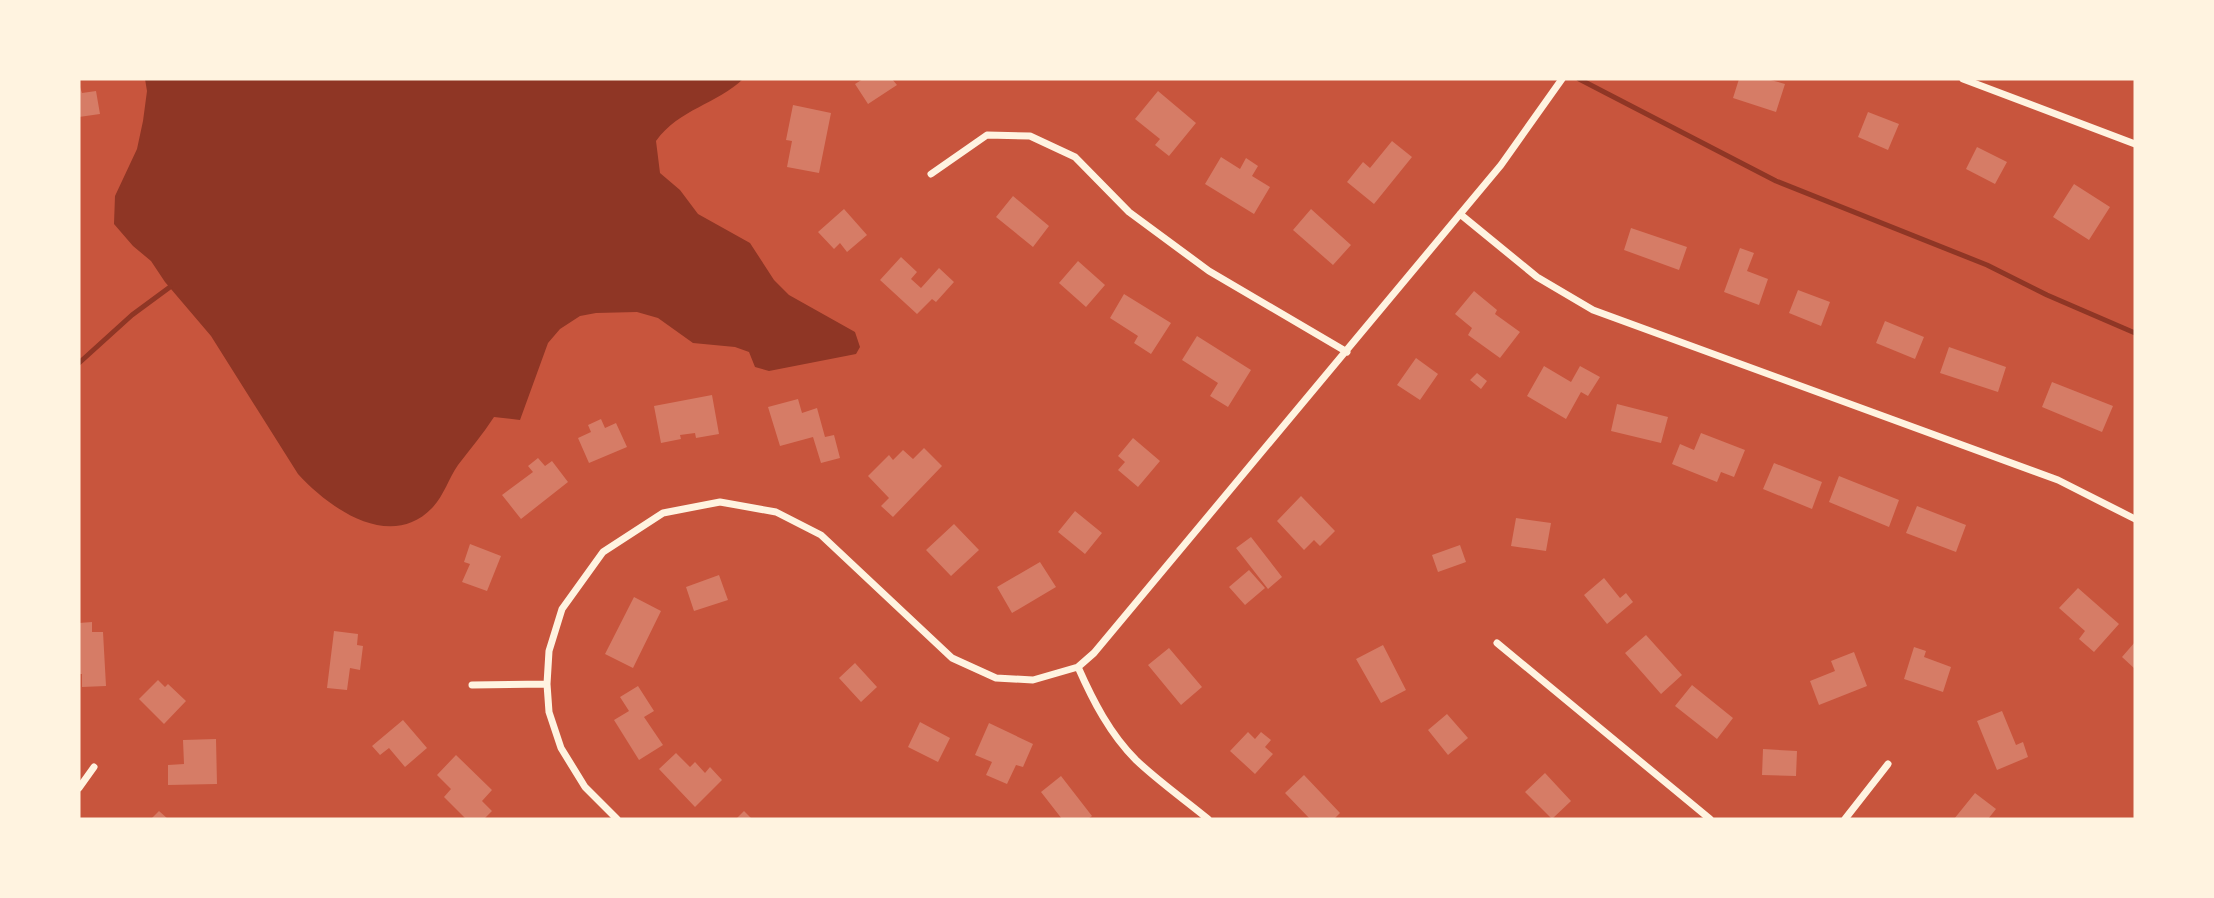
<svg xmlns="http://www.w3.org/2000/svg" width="2214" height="898" viewBox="0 0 2214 898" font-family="'Roboto Condensed',sans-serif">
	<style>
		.water { fill: #8f3625 }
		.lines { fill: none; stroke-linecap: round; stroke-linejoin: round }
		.stream { stroke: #8f3625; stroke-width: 5 }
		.building { fill: #d67c66 }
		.minor { stroke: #fff3e0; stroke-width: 7 }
	</style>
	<rect width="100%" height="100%" fill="#c8553d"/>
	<path class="water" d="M145,79H743C717,104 679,109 656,141L660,173L680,190L698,214L750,243L774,280L789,295L855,332L860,347L856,354L769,371L755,367L749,352L735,347L693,343L658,318L637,312L596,313L580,316L560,329L548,343L520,420L494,417C483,434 470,449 458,465C449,478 444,495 433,507C391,552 330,509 298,474L211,336L165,282L151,261L133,246L114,224L115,196L137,149L143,121L147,91Z"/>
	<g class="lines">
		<path class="stream" d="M1579,79L1776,181L1987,265L2047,295L2135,333
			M79,363L132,315L170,287"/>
	</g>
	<path class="building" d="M863,79H892L897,85L868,104L855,84Z
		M1739,79H1767L1785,84L1776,112L1733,98Z
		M79,84L82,93L96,91L100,114L79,117Z
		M1158,91L1196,123L1169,156L1155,145L1160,139L1135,119Z
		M793,105L831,113L819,173L787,167L792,141L786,140Z
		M1868,112L1899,124L1888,150L1858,137Z
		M1392,141L1412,157L1374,204L1347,182L1363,162L1370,168Z
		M1977,147L2007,162L1995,184L1966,169Z
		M1221,157L1240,169L1246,158L1258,166L1252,176L1270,187L1254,214L1205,184Z
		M2074,184L2110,207L2089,240L2053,217Z
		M1013,196L1049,226L1033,247L996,217Z
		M844,209L867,235L847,252L840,243L834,249L818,232Z
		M1311,209L1351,245L1333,265L1293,230Z
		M1631,228L1687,247L1679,270L1624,250Z
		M1740,248L1754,253L1747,271L1768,279L1759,305L1724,292Z
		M901,257L917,272L911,279L921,288L939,268L954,282L936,302L932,299L917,314L880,280Z
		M1078,261L1105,285L1086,307L1059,283Z
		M1798,290L1830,302L1821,326L1789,313Z
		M1474,291L1497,310L1495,314L1520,332L1500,358L1468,335L1472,328L1455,314Z
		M1124,294L1171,323L1151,354L1134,343L1138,336L1110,318Z
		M1885,321L1924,337L1915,359L1876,343Z
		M1197,336L1251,370L1228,407L1210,396L1218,383L1182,360Z
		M1949,347L2006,367L1998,392L1940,373Z
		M1416,358L1438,374L1420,400L1397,385Z
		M1544,366L1571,382L1580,366L1600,377L1588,396L1581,392L1566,419L1527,396Z
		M1477,373L1487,381L1481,389L1470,380Z
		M2052,382L2113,406L2102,432L2042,407Z
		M712,395L719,434L696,438L695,433L680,435L681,439L661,443L654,406Z
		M798,399L802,413L817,408L825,437L834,435L840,458L821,463L813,437L780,446L768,407Z
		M1617,404L1668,417L1661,443L1611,431Z
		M601,419L605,428L616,423L627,447L589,463L578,438L591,432L588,425Z
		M1701,433L1745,450L1734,477L1721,472L1717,482L1672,464L1680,444L1694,450Z
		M1133,438L1160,461L1138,487L1118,470L1125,462L1118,456Z
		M924,448L942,466L893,517L881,506L889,498L868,476L889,455L893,460L903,450L913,459Z
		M538,458L545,466L552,461L568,482L521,519L502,495L533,472L528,466Z
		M1774,463L1822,482L1812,509L1763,489Z
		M1839,476L1899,500L1889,527L1829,502Z
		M1301,496L1335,531L1320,546L1314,540L1304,550L1277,521Z
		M1917,506L1966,525L1956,552L1906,533Z
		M1075,511L1102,533L1085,554L1058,532Z
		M1516,518L1551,523L1546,551L1511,546Z
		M954,524L979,550L951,576L926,550Z
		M1251,537L1282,577L1268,589L1236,548Z
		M470,544L501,556L487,591L462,582L470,564L464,562Z
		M1460,545L1466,562L1438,572L1432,555Z
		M1040,562L1056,587L1012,613L997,587Z
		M1249,570L1265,588L1245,605L1229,587Z
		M719,575L728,600L694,611L686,587Z
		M1604,578L1620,598L1626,593L1633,602L1607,624L1584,595Z
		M2078,588L2119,624L2094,652L2079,639L2085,631L2059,608Z
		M634,597L661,611L633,668L605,654Z
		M92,622V632H103L106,686L82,687V674H79V623Z
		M334,631L358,634L357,645L363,646L360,670L350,668L347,690L327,688Z
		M1646,635L1682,675L1661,694L1625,653Z
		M2135,642V669L2122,657Z
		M1383,645L1406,690L1381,703L1356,659Z
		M1914,647L1926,651L1924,657L1951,667L1943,692L1904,679Z
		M1169,648L1202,687L1181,705L1148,665Z
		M1854,652L1867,686L1819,705L1810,681L1835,671L1831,661Z
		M855,663L877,687L861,702L839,678Z
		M158,680L165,687L168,684L186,701L164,724L139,699Z
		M1692,685L1733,718L1717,739L1675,706Z
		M638,686L654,711L644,717L663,745L639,760L614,720L629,711L620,697Z
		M2002,711L2016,745L2023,742L2028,757L1997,770L1977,721Z
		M1447,714L1468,738L1448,755L1428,730Z
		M403,720L427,748L405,767L389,748L380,755L372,746Z
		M920,722L950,738L938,762L908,747Z
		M989,723L1033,744L1023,767L1016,765L1007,784L986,775L992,762L975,755Z
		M1248,732L1255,739L1261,732L1271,740L1265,747L1273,754L1255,774L1230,751Z
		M216,739L217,784L168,785V765L184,764L183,740Z
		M1763,749L1797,751L1796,776L1762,775Z
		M676,753L690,767L695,762L705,773L710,767L722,780L695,807L659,769Z
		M456,755L492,790L482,801L492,811L484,819H466L444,797L451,789L437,775Z
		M1545,773L1571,801L1552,819L1525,792Z
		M1304,775L1340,813L1334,819H1310L1285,793Z
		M1061,776L1092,816L1088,819H1062L1041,792Z
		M1975,793L1996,809L1988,819H1954Z
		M159,811L168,819H151Z
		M744,811L752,819H736Z"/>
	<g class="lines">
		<path class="minor" d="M1963,79L2135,144
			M931,174L987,135L1030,136L1075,157L1129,212L1209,271L1347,352
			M1460,214L1537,277L1593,310L2058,480L2135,519
			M1497,643L1710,819
			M1078,667C1093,701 1110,734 1136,760C1158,781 1185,800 1208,819
			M472,685L547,684
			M79,788L94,767
			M617,819L585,787L561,748L549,712L547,684L549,651L562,609L603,552L663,513L720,502L776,512L821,535L952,658L996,678L1033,680L1078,667L1094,653L1501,165L1562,79
			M1845,819L1888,764"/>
	</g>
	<rect width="2214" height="898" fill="none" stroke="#fff3e0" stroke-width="161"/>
</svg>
